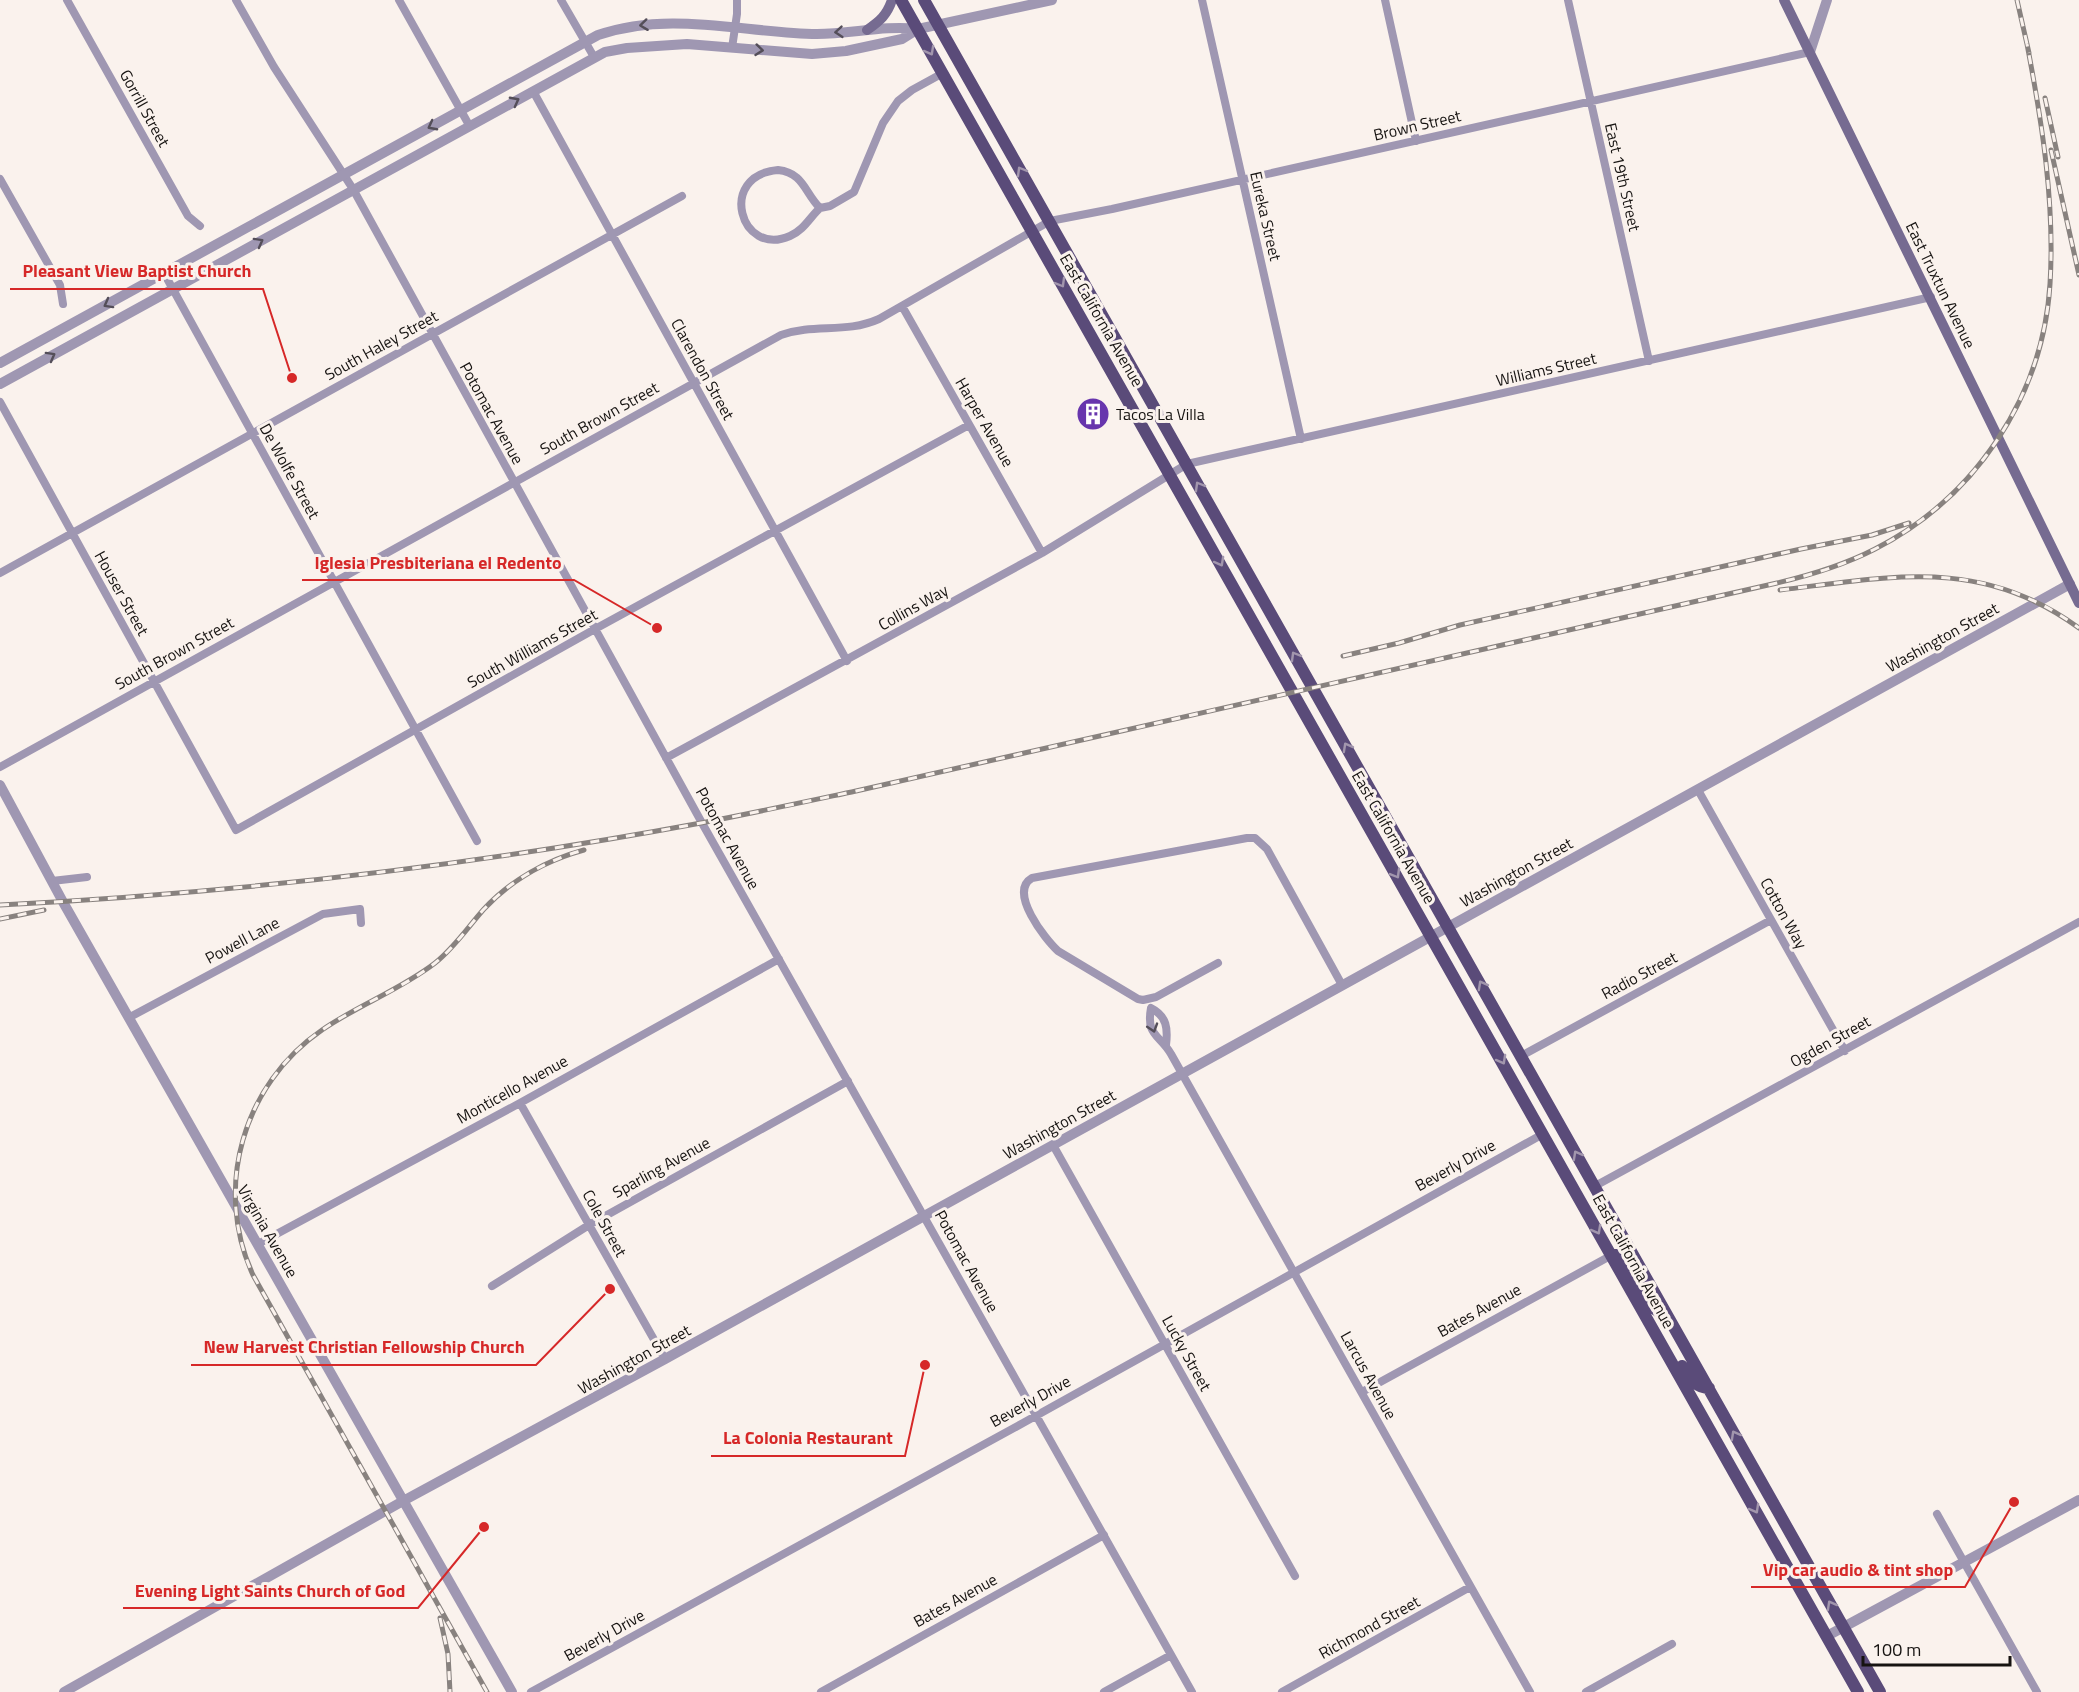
<svg xmlns="http://www.w3.org/2000/svg" width="2079" height="1692" viewBox="0 0 2079 1692" font-family="'Titillium Web',sans-serif">
	<style>
		.lines { fill: none; stroke-linecap: round; stroke-linejoin: round }
		.minor { stroke: #9f97b2; stroke-width: 8 }
		.tertiary { stroke: #9f97b2; stroke-width: 10 }
		.secondary { stroke: #766b91; stroke-width: 10 }
		.primary { stroke: #5a4b79; stroke-width: 12 }
		.rail-casing { stroke: #88827f; stroke-width: 5 }
		.rail { stroke: #faf2ed; stroke-width: 3; stroke-dasharray: 9; stroke-linecap: butt }
		.oneway { stroke: #544e59 }
		.oneway2 { stroke: #a296ad }
		.labels { text-anchor: middle; dominant-baseline: central; stroke-width: 6; stroke-linejoin: round; paint-order: stroke }
		.street-label { font-size: 16px; fill: #161311; stroke: #faf2ed }
		.poi-label { font-size: 16px; fill: #161311; stroke: #faf2ed; text-anchor: start }
		.leader { fill: none; stroke: #d62828; stroke-width: 2 }
		.callout-dot { fill: #d62828; stroke: #faf2ed; stroke-width: 2 }
		.callout-label { font-size: 18px; text-anchor: middle; font-weight: bold; fill: #d62828; stroke: #faf2ed; stroke-width: 6; stroke-linejoin: round; paint-order: stroke }
	</style>
	<rect width="100%" height="100%" fill="#faf2ed"/>
	<g class="lines">
		<path class="minor" d="M67,0L188,216L200,226
			M236,0L274,67L353,189L702,823L1192,1692
			M399,0L469,125
			M561,0L594,57
			M1202,0L1301,439
			M1385,0L1416,141
			M1568,0L1649,361
			M732,48L737,14V0
			M533,91L847,661
			M778,170C804,173 804,192 820,208C810,217 804,230 790,236C740,258 717,175 778,170Z
			M0,179L60,285L63,304
			M820,208L830,206L854,192L883,123L898,101L912,90L943,73
			M164,273L477,841
			M902,306L1042,553
			M0,402L236,830L595,629L969,425
			M0,573L682,196
			M666,758L1042,553L1187,464L1931,297
			M0,767L781,335C815,323 845,334 879,319L1050,221L1112,209L1810,52
			M1698,790L1845,1051
			M52,881L87,877
			M1218,963L1156,997L1143,1000L1138,999L1058,951C1045,939 1008,892 1032,878L1247,838H1255L1267,849L1342,985
			M130,1017L323,914L360,909L361,923
			M1166,1045C1168,1029 1167,1016 1151,1008C1146,1036 1159,1034 1171,1054L1530,1692
			M1521,1056L1771,920
			M520,1103L665,1359
			M1053,1145L1295,1576
			M1595,1186L2079,922
			M258,1244L520,1103L779,959
			M492,1286L589,1225L848,1081
			M1362,1392L1612,1255
			M1937,1514L2037,1692
			M531,1692L1023,1423L1543,1134
			M821,1692L1104,1535
			M1104,1692L1171,1655
			M1282,1692L1470,1587
			M1586,1692L1672,1644"/>
		<path class="tertiary" d="M1810,52L1827,0
			M0,363L598,35C670,10 744,33 817,34C851,34 884,25 918,29L1052,0
			M0,384L605,52L627,48L687,44L812,54L846,51L902,39L918,29
			M0,785L63,902L512,1692
			M1827,1636L2079,1500
			M64,1692L403,1501L665,1359L2070,584"/>
		<path class="secondary" d="M1784,0L2079,603
			M867,30C880,21 887,15 892,0"/>
		<path class="primary" d="M901,0L1858,1692
			M924,0L1880,1692
			M1612,1255H1619L1627,1262L1653,1308L1667,1317
			M1682,1366C1690,1377 1695,1388 1709,1388"/>
		<defs>
			<path id="rail" d="M2017,0L2029,53
				M2045,98L2058,157
				M2051,150L2079,275
				M1780,590C1891,577 1981,556 2079,628
				M1343,656L1399,643L1460,625L1801,549L1872,535L1909,523
				M0,905C235,893 469,866 701,823C753,813 804,802 856,791L1777,583C1811,575 1844,565 1875,549C1975,498 2043,397 2050,284C2055,204 2042,122 2027,44
				M0,919L44,910
				M440,1618L448,1654L450,1692
				M487,1692L253,1275C213,1188 243,1084 322,1030C358,1005 400,990 435,963C454,948 468,927 484,909C511,880 547,860 584,850"/>
		</defs>
		<use href="#rail" class="rail-casing"/>
		<use href="#rail" class="rail"/>
	</g>
	<defs><path id="oneway-chevron" d="M-2-3.5L2.5 0L-2 3.5" fill="none" stroke-width="1.6" stroke-linecap="round" stroke-linejoin="round" transform="scale(1.5)"/></defs>
	<g class="oneway">
		<use href="#oneway-chevron" transform="translate(644 25) rotate(173)"/>
		<use href="#oneway-chevron" transform="translate(839 32) rotate(175)"/>
		<use href="#oneway-chevron" transform="translate(759 50) rotate(6)"/>
		<use href="#oneway-chevron" transform="translate(515 101) rotate(-28)"/>
		<use href="#oneway-chevron" transform="translate(432 126) rotate(152)"/>
		<use href="#oneway-chevron" transform="translate(259 242) rotate(-29)"/>
		<use href="#oneway-chevron" transform="translate(108 304) rotate(151)"/>
		<use href="#oneway-chevron" transform="translate(51 356) rotate(-29)"/>
		<use href="#oneway-chevron" transform="translate(1153 1028) rotate(72)"/>
	</g>
	<g class="oneway2">
		<use href="#oneway-chevron" transform="translate(930 51) rotate(61)"/>
		<use href="#oneway-chevron" transform="translate(1021 171) rotate(-120)"/>
		<use href="#oneway-chevron" transform="translate(1061 283) rotate(60)"/>
		<use href="#oneway-chevron" transform="translate(1199 486) rotate(-120)"/>
		<use href="#oneway-chevron" transform="translate(1220 562) rotate(61)"/>
		<use href="#oneway-chevron" transform="translate(1295 656) rotate(-120)"/>
		<use href="#oneway-chevron" transform="translate(1347 747) rotate(-119)"/>
		<use href="#oneway-chevron" transform="translate(1396 874) rotate(60)"/>
		<use href="#oneway-chevron" transform="translate(1482 985) rotate(-119)"/>
		<use href="#oneway-chevron" transform="translate(1502 1060) rotate(61)"/>
		<use href="#oneway-chevron" transform="translate(1577 1155) rotate(-119)"/>
		<use href="#oneway-chevron" transform="translate(1597 1230) rotate(61)"/>
		<use href="#oneway-chevron" transform="translate(1735 1435) rotate(-119)"/>
		<use href="#oneway-chevron" transform="translate(1755 1509) rotate(61)"/>
		<use href="#oneway-chevron" transform="translate(1831 1605) rotate(-119)"/>
	</g>
	<defs>
		<symbol id="building-disc" viewBox="-11 -11 22 22"><circle r="9.5" fill="#6735ad" stroke="#faf2ed"/><path d="M-4-6H4V6H1V3H-1V6H-4ZM-2.5-4.3h1.7v1.8h-1.7ZM.8-4.3h1.7v1.8H.8ZM-2.5-1h1.7V.8h-1.7ZM.8-1h1.7V.8H.8Z" fill="#fff"/></symbol>
	</defs>
	<g fill-rule="evenodd">
		<use href="#building-disc" x="1074" y="395" width="38" height="38"/>
	</g>
	<g class="labels">
		<g class="street-label">
			<text transform="translate(145 108) rotate(61)">Gorrill Street</text>
			<text transform="translate(1417 125) rotate(-13)">Brown Street</text>
			<text transform="translate(1623 177) rotate(77)">East 19th Street</text>
			<text transform="translate(1266 216) rotate(77)">Eureka Street</text>
			<text transform="translate(1941 285) rotate(64)">East Truxtun Avenue</text>
			<text transform="translate(1102 320) rotate(60)">East California Avenue</text>
			<text transform="translate(381 345) rotate(-29)">South Haley Street</text>
			<text transform="translate(703 369) rotate(61)">Clarendon Street</text>
			<text transform="translate(1546 369) rotate(-13)">Williams Street</text>
			<text transform="translate(492 413) rotate(61)">Potomac Avenue</text>
			<text transform="translate(599 418) rotate(-29)">South Brown Street</text>
			<text transform="translate(985 422) rotate(60)">Harper Avenue</text>
			<text transform="translate(290 471) rotate(61)">De Wolfe Street</text>
			<text transform="translate(122 593) rotate(61)">Houser Street</text>
			<text transform="translate(913 607) rotate(-29)">Collins Way</text>
			<text transform="translate(1942 637) rotate(-29)">Washington Street</text>
			<text transform="translate(532 648) rotate(-29)">South Williams Street</text>
			<text transform="translate(174 653) rotate(-29)">South Brown Street</text>
			<text transform="translate(1394 837) rotate(60)">East California Avenue</text>
			<text transform="translate(728 838) rotate(61)">Potomac Avenue</text>
			<text transform="translate(1516 872) rotate(-29)">Washington Street</text>
			<text transform="translate(1784 913) rotate(61)">Cotton Way</text>
			<text transform="translate(242 940) rotate(-28)">Powell Lane</text>
			<text transform="translate(1639 975) rotate(-28)">Radio Street</text>
			<text transform="translate(1830 1041) rotate(-29)">Ogden Street</text>
			<text transform="translate(512 1089) rotate(-29)">Monticello Avenue</text>
			<text transform="translate(1059 1124) rotate(-29)">Washington Street</text>
			<text transform="translate(1455 1165) rotate(-29)">Beverly Drive</text>
			<text transform="translate(661 1167) rotate(-29)">Sparling Avenue</text>
			<text transform="translate(605 1223) rotate(61)">Cole Street</text>
			<text transform="translate(268 1231) rotate(60)">Virginia Avenue</text>
			<text transform="translate(967 1261) rotate(61)">Potomac Avenue</text>
			<text transform="translate(1634 1261) rotate(61)">East California Avenue</text>
			<text transform="translate(1479 1310) rotate(-29)">Bates Avenue</text>
			<text transform="translate(1187 1353) rotate(61)">Lucky Street</text>
			<text transform="translate(634 1359) rotate(-29)">Washington Street</text>
			<text transform="translate(1369 1375) rotate(61)">Larcus Avenue</text>
			<text transform="translate(1030 1401) rotate(-29)">Beverly Drive</text>
			<text transform="translate(955 1600) rotate(-29)">Bates Avenue</text>
			<text transform="translate(1369 1627) rotate(-29)">Richmond Street</text>
			<text transform="translate(604 1635) rotate(-29)">Beverly Drive</text>
		</g>
		<g class="poi-label">
			<text x="1116" y="414">Tacos La Villa</text>
		</g>
	</g>
	<path class="leader" d="M292 378L263 289H10M657 628L574 580H302M610 1289L536 1365H191M925 1365L905 1456H711M2014 1502L1965 1587H1751M484 1527L418 1608H123"/>
	<g class="callout-dot">
		<circle cx="292" cy="378" r="6"/>
		<circle cx="657" cy="628" r="6"/>
		<circle cx="610" cy="1289" r="6"/>
		<circle cx="925" cy="1365" r="6"/>
		<circle cx="2014" cy="1502" r="6"/>
		<circle cx="484" cy="1527" r="6"/>
	</g>
	<g class="callout-label">
		<text x="137" y="277">Pleasant View Baptist Church</text>
		<text x="438" y="569">Iglesia Presbiteriana el Redento</text>
		<text x="364" y="1353">New Harvest Christian Fellowship Church</text>
		<text x="808" y="1444">La Colonia Restaurant</text>
		<text x="1858" y="1576">Vip car audio &amp; tint shop</text>
		<text x="270" y="1597">Evening Light Saints Church of God</text>
	</g>
	<path d="M1863 1656v9h147v-9" fill="none" stroke="#161311" stroke-width="3"/>
	<text x="1872" y="1656" font-size="18" fill="#161311" stroke="#faf2ed" stroke-width="4.5" paint-order="stroke">100 m</text>
</svg>
